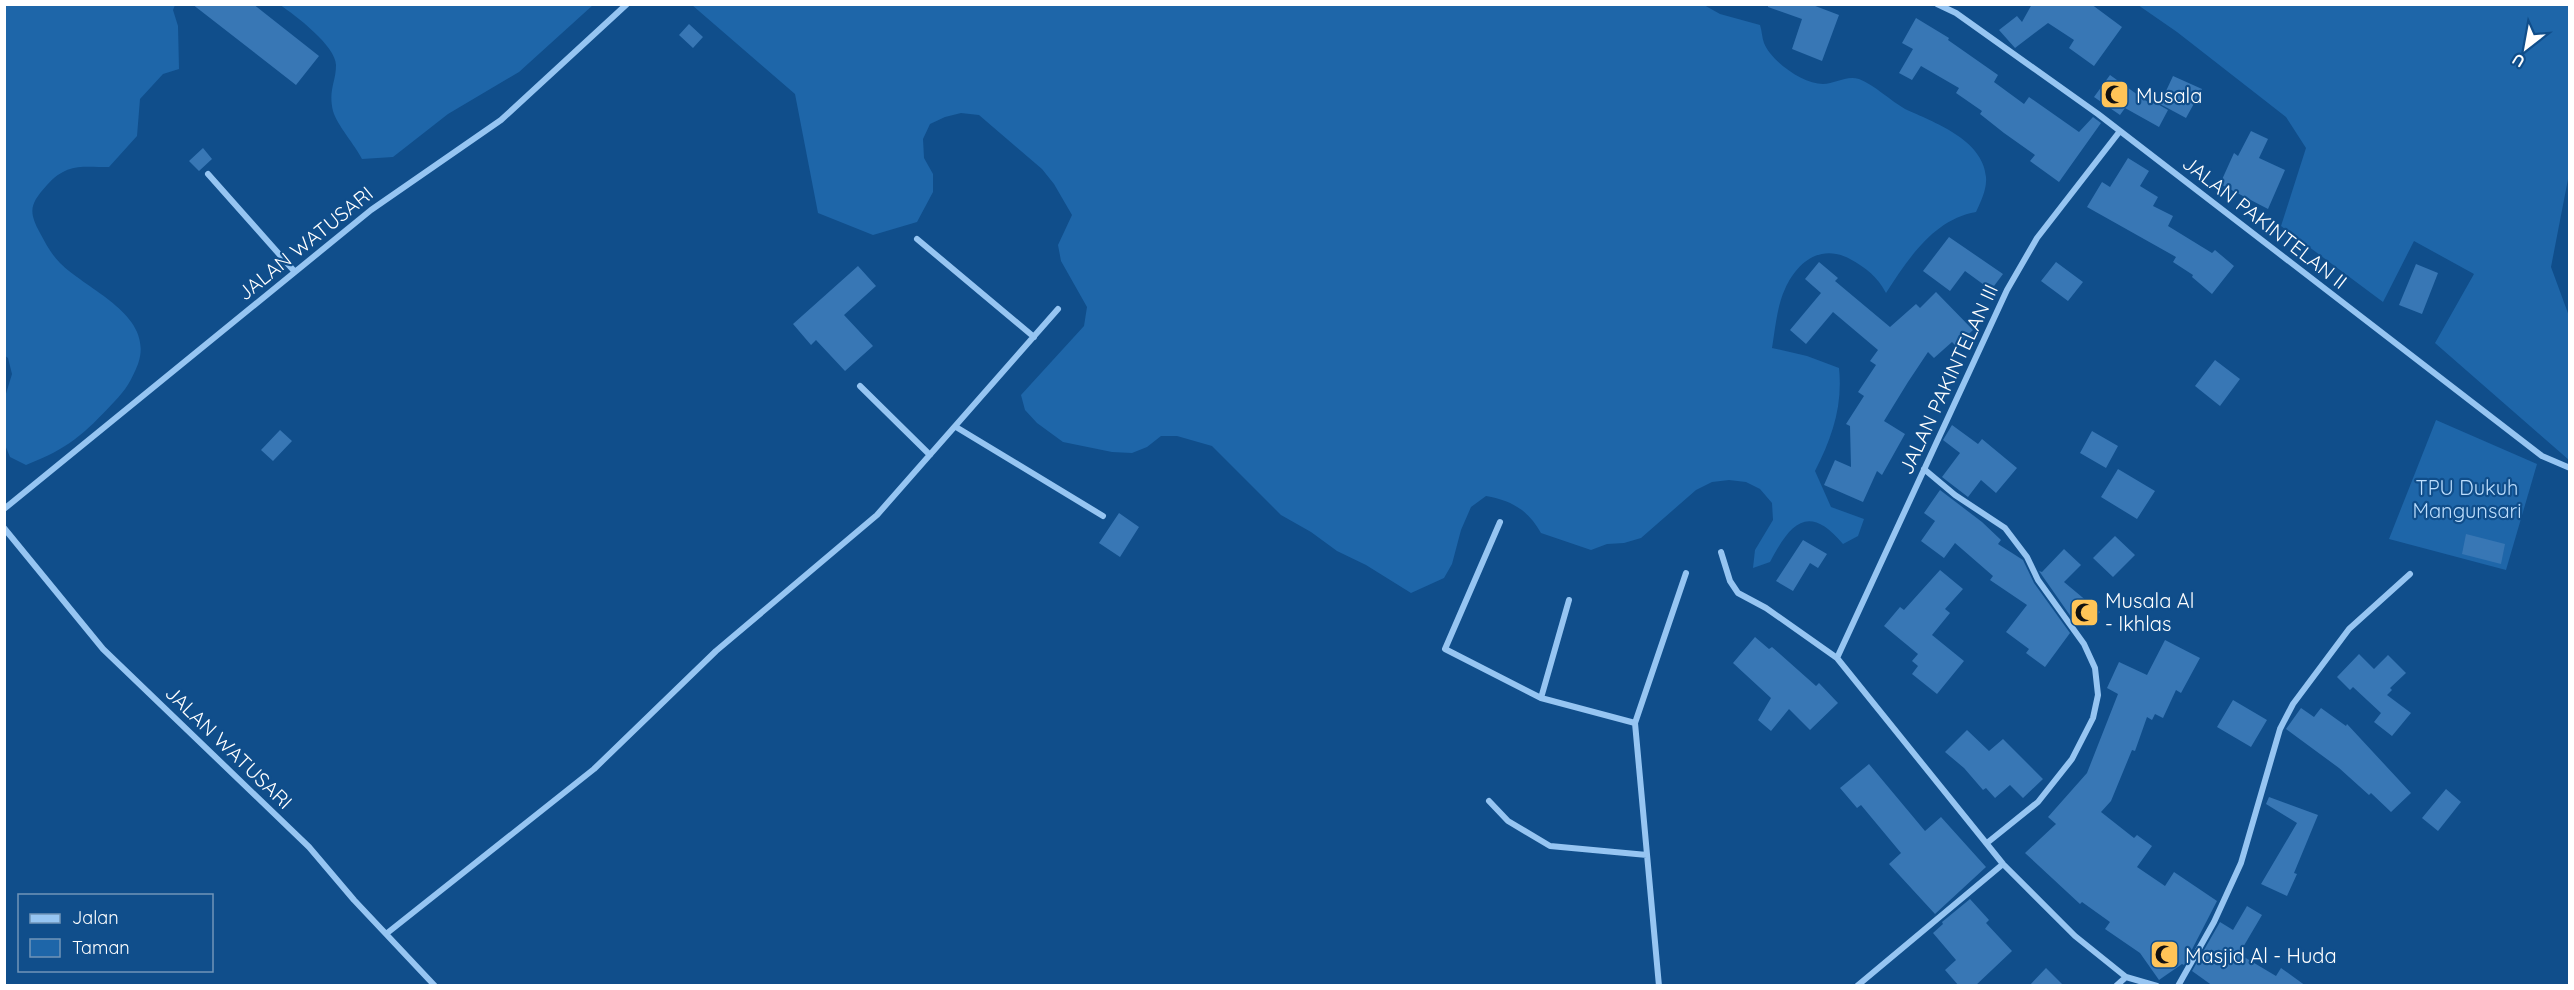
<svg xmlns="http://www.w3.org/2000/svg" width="2574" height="990" viewBox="0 0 2574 990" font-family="Quicksand,sans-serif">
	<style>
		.green { fill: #1e66a9 }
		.building { fill: #3877b5 }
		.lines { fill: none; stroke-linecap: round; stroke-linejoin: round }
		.minor { stroke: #96c5f2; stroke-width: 6 }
		.labels { text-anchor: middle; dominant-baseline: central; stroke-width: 4.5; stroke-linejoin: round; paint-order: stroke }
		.poi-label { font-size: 20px; fill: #fff; stroke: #104e8b; text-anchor: start }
		.street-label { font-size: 20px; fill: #fff; stroke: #104e8b }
		.park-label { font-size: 20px; fill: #bddefd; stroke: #104e8b }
	</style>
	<rect width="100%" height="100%" fill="#104e8b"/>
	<path class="green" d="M4,5H175L173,10L178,26L179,69L163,74L140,99L137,136L109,167C81,167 67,163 47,185C30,204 28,211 40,233C46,244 51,254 60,263C88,291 155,315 138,364C132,379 126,390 114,402C83,435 69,448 26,465L10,457L5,445V397L12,374L8,358L4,355Z
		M280,5L593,4V5L519,72L448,114L393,157L362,159C355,145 337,125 333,111C328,90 336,82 336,65C336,46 295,15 280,5Z
		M692,5H1704L1720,14L1760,25C1762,31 1762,38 1764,43C1771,61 1803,84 1823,84C1835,84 1846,75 1859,79C1873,84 1891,101 1905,109C1933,122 1983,139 1986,177C1987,189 1981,201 1976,212C1934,219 1908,259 1886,293C1877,276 1866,268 1850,259C1821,243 1797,262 1785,289C1777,306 1775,330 1772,348L1807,356L1839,368C1843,406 1832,438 1815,471L1831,507L1864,519L1858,536L1843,544C1808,502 1790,524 1770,562L1753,568L1755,550L1773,520L1772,503L1760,489L1746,482L1729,480L1712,482L1696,490L1641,538L1624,543L1607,544L1591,550L1541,533C1527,509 1512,501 1486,496L1471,507L1461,530L1452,564L1444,578L1411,593L1366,565L1337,551L1311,532L1281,515L1212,446L1177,436H1161L1147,447L1132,453L1112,452L1063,442L1037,423L1025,410L1021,395L1084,326L1087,307L1061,261L1058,245L1072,215L1054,184L1042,169L979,115L961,113L945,117L930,124L923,139L924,158L933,174V192L917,222L873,235L818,213L795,94Z
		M2138,5H2569V174L2551,267L2569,316V460L2435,343L2474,274L2414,241L2383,302L2281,226L2306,148L2286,117L2177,32Z
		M2436,420L2537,464L2506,570L2389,539Z"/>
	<path class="building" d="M192,4H253L319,56L296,85Z
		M1768,4H1810L1839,15L1822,61L1792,49L1802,19L1768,7Z
		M2032,4H2091L2122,27L2094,66L2069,48L2074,40L2048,23L2015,48L1999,30L2017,16L2022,22Z
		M1916,18L1949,38L1948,40L1998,75L1994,82L2024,104L2029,97L2079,132L2093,117L2101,123L2059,182L2030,161L2035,155L2004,133L1980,114L1982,111L1956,93L1959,88L1921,66L1912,80L1899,73L1913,49L1902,43Z
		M689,24L703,37L693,48L679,35Z
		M2110,75L2152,105L2154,102L2168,110L2159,127L2125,108L2120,115L2094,97Z
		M2173,76L2202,89L2186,118L2160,104Z
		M2251,131L2268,139L2259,158L2285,170L2268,209L2220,184L2234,153L2238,156Z
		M203,148L212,159L199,171L189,161Z
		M2128,158L2149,171L2140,186L2158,197L2153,206L2173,216L2168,226L2212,253L2215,250L2234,266L2212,294L2192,277L2193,275L2173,262L2176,257L2087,207L2102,182L2110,187Z
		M1949,237L2003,274L1991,290L1965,271L1950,291L1923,271Z
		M1819,262L1838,278L1835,281L1890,327L1916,304L1920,308L1936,292L1973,330L1956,346L1952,342L1934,358L1928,352L1908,382L1884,421L1905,434L1882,475L1877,471L1863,502L1824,485L1835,460L1851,467L1850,426L1846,424L1864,396L1858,392L1876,365L1870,361L1878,350L1833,312L1806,344L1790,330L1821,293L1805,279Z
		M2056,262L2083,282L2068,301L2041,281Z
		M2416,264L2438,273L2422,314L2399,305Z
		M858,266L876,286L844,315L873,346L845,371L816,340L811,345L793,324Z
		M2215,360L2240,379L2220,406L2195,386Z
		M1952,425L1978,444L1982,439L2017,468L1996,493L1981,480L1968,497L1942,477L1960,453L1943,440Z
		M280,430L292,441L273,461L261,450Z
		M2092,431L2118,446L2106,468L2080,453Z
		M2118,469L2155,491L2137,519L2101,497Z
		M1940,490L1982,522L2001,540L1998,544L2023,560L2034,583L2070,633L2045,667L2026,653L2029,649L2006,632L2027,605L1990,580L1993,576L1955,543L1944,558L1921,541L1935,521L1924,513Z
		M1119,513L1139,527L1120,557L1099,543Z
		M2466,534L2505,544L2501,564L2462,554Z
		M2115,536L2135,555L2113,577L2093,558Z
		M1803,540L1827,554L1818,568L1810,563L1793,591L1776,581Z
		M2064,549L2081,565L2064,582L2100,612L2087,627L2079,621L2076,624L2039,571L2042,572Z
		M1940,570L1963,589L1945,609L1950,613L1932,635L1964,661L1937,694L1912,674L1918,666L1912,661L1918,654L1884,626L1900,607L1904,610Z
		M1755,637L1769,649L1772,647L1816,686L1819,683L1838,703L1810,730L1789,709L1771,731L1758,720L1771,698L1733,663Z
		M2165,640L2200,658L2181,693L2176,690L2163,718L2155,714L2152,720L2147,717L2135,751L2132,750L2111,801L2101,812L2134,838L2137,835L2152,846L2137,867L2165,886L2174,872L2217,901L2184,965L2182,964L2159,980L2140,953L2105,929L2110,922L2082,902L2080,904L2025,853L2056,824L2048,817L2087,773L2118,694L2107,688L2119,662L2147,675Z
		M2359,654L2374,669L2388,655L2406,673L2390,688L2392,690L2387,695L2411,713L2392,736L2374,722L2381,713L2353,687L2350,690L2337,677Z
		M2233,700L2267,720L2251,747L2217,727Z
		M2301,708L2314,717L2321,708L2346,726L2347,724L2411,793L2391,812L2371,793L2369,795L2339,768L2286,729Z
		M1967,730L1989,751L2003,739L2043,779L2023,798L2010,785L1995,798L1986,788L1983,790L1964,768L1945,752Z
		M1869,764L1925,831L1941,817L1986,867L1935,914L1889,864L1901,853L1861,805L1857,808L1840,788Z
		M2446,789L2461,802L2438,831L2422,818Z
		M2269,797L2318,815L2294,873L2297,874L2287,896L2261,884L2297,823L2266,804Z
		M1970,899L1989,920L1986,923L2012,951L1975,986H1959L1945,970L1956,960L1933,933L1943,924L1942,922Z
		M2247,906L2262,915L2239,954L2276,976L2281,968L2306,986H2213L2192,971L2220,922L2233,930Z
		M2046,968L2064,986H2029Z"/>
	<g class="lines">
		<path class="minor" d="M1937,4L1956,13L2098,114L2542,456L2570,468
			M208,174L295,272
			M917,239L1034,337
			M860,386L930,455
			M956,427L1103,516
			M1924,469L1955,495L2005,528L2027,557L2038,580L2084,644L2095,668L2098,695L2093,718L2072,759L2038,802L1987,843
			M4,509L371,210L501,120L627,4
			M1500,522L1445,649L1541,698L1635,723
			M4,528L103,649L309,847L354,900L435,986
			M1721,552L1730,581L1738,593L1766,608L1837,658L2003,864L2075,936L2126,977L2157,986
			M1837,658L2007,290L2037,238L2120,131
			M1541,698L1569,600
			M1489,801L1508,821L1550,846L1647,855
			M386,934L594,769L716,651L877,515L1058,309
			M1659,986L1635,723L1686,573
			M1857,986L2003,864
			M2116,986L2126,977
			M2178,986L2214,922L2241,863L2280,729L2293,704L2349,629L2410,574"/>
	</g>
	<defs>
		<symbol id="mosque-square" viewBox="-11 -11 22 22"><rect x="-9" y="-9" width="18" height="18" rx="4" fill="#ffc457" stroke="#104e8b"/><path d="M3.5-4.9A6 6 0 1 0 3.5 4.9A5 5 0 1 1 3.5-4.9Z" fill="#111"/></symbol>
	</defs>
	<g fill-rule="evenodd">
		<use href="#mosque-square" x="2098" y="78" width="33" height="33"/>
		<use href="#mosque-square" x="2068" y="596" width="33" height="33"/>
		<use href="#mosque-square" x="2148" y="938" width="33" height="33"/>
	</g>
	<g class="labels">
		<g class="poi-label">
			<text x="2136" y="95">Musala</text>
			<text x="2105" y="600">Musala Al<tspan x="2105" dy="23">- Ikhlas</tspan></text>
			<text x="2185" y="955">Masjid Al - Huda</text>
		</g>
		<g class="street-label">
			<text transform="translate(2265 222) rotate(38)">JALAN PAKINTELAN II</text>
			<text transform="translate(305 243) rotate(-39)">JALAN WATUSARI</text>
			<text transform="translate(1948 379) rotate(-65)">JALAN PAKINTELAN III</text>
			<text transform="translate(229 747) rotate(44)">JALAN WATUSARI</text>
		</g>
		<g class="park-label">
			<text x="2467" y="487">TPU Dukuh<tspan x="2467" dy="23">Mangunsari</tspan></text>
		</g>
	</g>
	<rect width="2574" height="990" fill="none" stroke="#ffffff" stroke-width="12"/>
	<rect x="18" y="894" width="195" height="78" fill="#104e8b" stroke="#7095b9" stroke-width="1.5"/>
	<rect x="30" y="914" width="30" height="9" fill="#96c5f2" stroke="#7095b9" stroke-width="1.5"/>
	<text x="72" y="924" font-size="18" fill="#ffffff">Jalan</text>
	<rect x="30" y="939" width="30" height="18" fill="#1e66a9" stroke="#7095b9" stroke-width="1.5"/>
	<text x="72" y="954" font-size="18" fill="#ffffff">Taman</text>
	<g transform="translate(2526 48) rotate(211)" stroke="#104e8b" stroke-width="4.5" paint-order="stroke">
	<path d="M0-4.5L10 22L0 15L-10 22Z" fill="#ffffff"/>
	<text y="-9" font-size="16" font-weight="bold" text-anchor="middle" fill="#ffffff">U</text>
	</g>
</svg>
